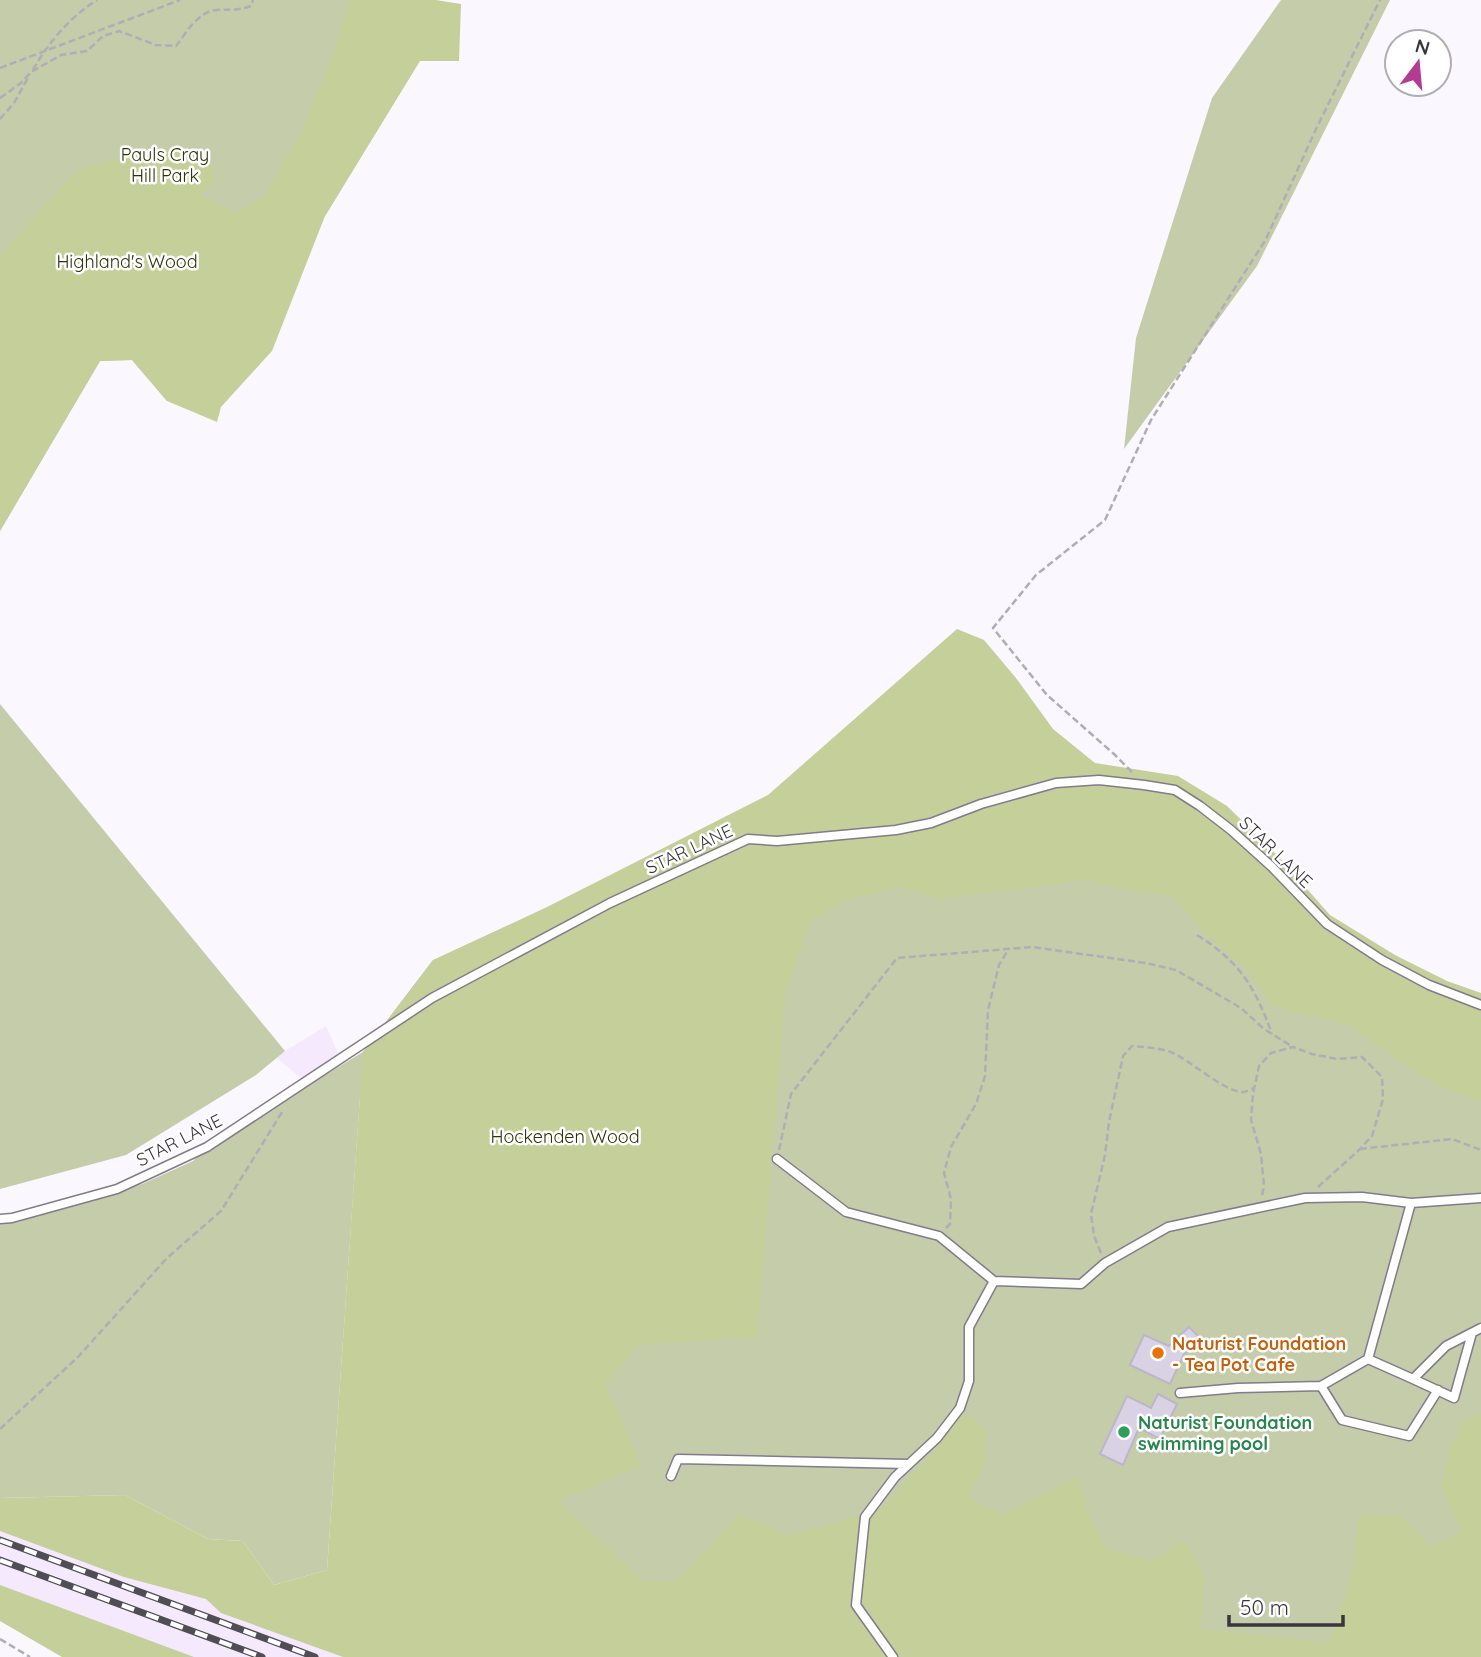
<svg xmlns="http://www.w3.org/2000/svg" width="1481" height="1657" viewBox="0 0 1481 1657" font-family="Quicksand,sans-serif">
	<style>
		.built { fill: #f4e9fd }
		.green { fill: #c5cca9 }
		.forest { fill: #c5cf99 }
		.building { fill: #d9d1e4; stroke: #bdb6c8; stroke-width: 2 }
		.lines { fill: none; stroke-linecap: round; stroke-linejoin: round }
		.lane-casing { stroke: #837a8b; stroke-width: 11 }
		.path { stroke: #b1adb5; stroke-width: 2.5; stroke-dasharray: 7 3.5; stroke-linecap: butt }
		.lane { stroke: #fff; stroke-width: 8 }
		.rail-casing { stroke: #514d54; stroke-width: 7 }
		.rail { stroke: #fff; stroke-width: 4.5; stroke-dasharray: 13; stroke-linecap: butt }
		.food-dot { fill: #e8710a; stroke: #fff; stroke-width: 2.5 }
		.leisure-dot { fill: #2e9e5b; stroke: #fff; stroke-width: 2.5 }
		.labels { text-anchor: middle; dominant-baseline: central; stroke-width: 5; stroke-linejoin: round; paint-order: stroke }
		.park-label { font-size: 18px; fill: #2d3208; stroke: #fff }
		.street-label { font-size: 18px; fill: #39353c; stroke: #fff }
		.food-label { font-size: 18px; font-weight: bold; fill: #c56008; stroke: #fff; text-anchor: start }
		.leisure-label { font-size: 18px; font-weight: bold; fill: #27864d; stroke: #fff; text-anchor: start }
	</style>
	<rect width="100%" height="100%" fill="#fbf7ff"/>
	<path class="built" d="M326,1026L338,1053L302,1079L277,1058L285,1051Z
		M0,1500L392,1657H62L0,1621Z"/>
	<path class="green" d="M0,0H412L420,60L325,216L167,401L132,360L100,361L0,531Z
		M1281,0H1390L1257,266L1124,449L1136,338L1212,98Z
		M0,704L285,1051L256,1075L126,1155L0,1189Z
		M897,831L1325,926L1481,1009V1657H392L360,1097L327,1570L274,1585L243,1541L208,1539L125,1495L0,1498V1224L18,1222L46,1212L142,1184L193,1161L202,1152L236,1132L272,1107L363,1052L433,960Z"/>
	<path class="forest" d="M350,0H436L461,4L459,61H420L325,216L272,351L221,407L217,422L167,401L132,360L100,361L0,531V255L78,169L161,148L210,156L214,182L201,195L235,213L266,195L279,168L298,140L329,65Z
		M957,629L984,640L1016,678L1053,729L1095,763L1178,776L1227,806L1278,856L1330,915L1395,955L1447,981L1481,993V1101L1442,1087L1405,1065L1351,1026L1271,1005L1248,971L1203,931L1172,896L1128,890L1086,879L1050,885L937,899L902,887L851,898L811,920L785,994L757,1337L640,1344L605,1384L641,1465L559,1501L643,1581H677L738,1514L789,1536L881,1509L935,1451L964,1412L987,1431L984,1464L968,1498L1002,1514L1079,1476L1086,1509L1107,1549L1151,1561L1184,1540L1205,1576L1200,1629L1330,1643L1351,1578L1359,1515L1402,1516L1431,1547L1461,1532L1442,1486L1450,1448L1463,1419L1481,1414V1657H343L221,1613L206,1599L124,1577L0,1531V1498L125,1495L208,1539L243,1541L274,1585L327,1570L363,1052L433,960L547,907L768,795Z
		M0,1585L194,1657H62L0,1621Z"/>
	<path class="building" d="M1189,1327L1200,1338L1184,1354L1170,1384L1130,1365L1144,1335L1169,1346Z
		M1158,1394L1177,1404L1160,1439L1139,1428L1123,1465L1100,1454L1127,1396L1151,1408Z"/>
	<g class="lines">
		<defs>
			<path id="lane" d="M777,1159L846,1212L939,1236L994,1281L1081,1284L1105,1263L1168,1227L1305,1198L1362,1197L1411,1203L1368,1359L1321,1386L1238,1388L1180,1393
				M1411,1203L1481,1198
				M0,1219L12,1218L117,1189L207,1147L432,998L610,903L748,839L777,841L896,830L931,823L981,804L1056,783L1099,780L1144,785L1175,790L1200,806L1231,830L1272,867L1327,924L1382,960L1429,985L1481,1005
				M1368,1359L1413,1379L1446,1346L1481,1328
				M1413,1379L1454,1398L1472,1333
				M1321,1386L1342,1420L1409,1436L1438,1390
				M671,1476L678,1459L908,1464
				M893,1657L856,1605L865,1517L895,1477L937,1438L960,1408L969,1381V1327L994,1281"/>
		</defs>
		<use href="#lane" class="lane-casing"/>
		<path class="path" d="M0,68L180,0
			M33,70C47,44 71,16 97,0
			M0,98L21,83L31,72L61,55L87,51L103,36L119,31L156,45L176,46C187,32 198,11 217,10C231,9 237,11 251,6L253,0
			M0,119L14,103L29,76
			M1132,772L1114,754L1047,695L993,628L1036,575L1105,520L1151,420L1266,239L1317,127L1380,0
			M1197,935C1240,962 1255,987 1272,1034
			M1360,1149L1452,1139L1481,1150
			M779,1150L791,1094L897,958L1032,947L1146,963L1176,970L1241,1008L1264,1029L1293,1047
			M1262,1195L1264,1186L1261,1154L1251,1120L1253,1094L1259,1066L1271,1053L1293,1047L1312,1054L1337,1059L1362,1057L1382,1077L1383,1099L1372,1136L1360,1149L1318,1187
			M946,1228L950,1224L951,1199L944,1173L951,1147L976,1104L985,1076L988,1010L999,965L1008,950
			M1101,1253L1094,1236L1091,1214L1105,1155L1109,1122L1123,1056L1132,1046C1145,1047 1159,1048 1171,1052C1189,1059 1225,1093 1244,1092C1247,1091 1251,1089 1254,1088
			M0,1429L78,1357L167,1258L221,1211L282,1112
			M0,1639L30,1657"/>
		<use href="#lane" class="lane"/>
		<defs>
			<path id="rail" d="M0,1540L315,1657
				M0,1560L262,1657"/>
		</defs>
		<use href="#rail" class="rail-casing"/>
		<use href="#rail" class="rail"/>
	</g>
	<circle class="food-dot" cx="1158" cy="1353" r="7"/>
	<circle class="leisure-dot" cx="1124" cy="1432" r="7"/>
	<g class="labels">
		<g class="park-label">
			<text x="165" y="154">Pauls Cray<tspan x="165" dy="21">Hill Park</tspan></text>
			<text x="127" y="261">Highland's Wood</text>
			<text x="565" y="1136">Hockenden Wood</text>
		</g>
		<g class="street-label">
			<text transform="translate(689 849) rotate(-25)">STAR LANE</text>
			<text transform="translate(1276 852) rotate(44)">STAR LANE</text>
			<text transform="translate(179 1140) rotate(-27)">STAR LANE</text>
		</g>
		<g class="food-label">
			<text x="1172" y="1343">Naturist Foundation<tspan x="1172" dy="21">- Tea Pot Cafe</tspan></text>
		</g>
		<g class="leisure-label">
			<text x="1138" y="1422">Naturist Foundation<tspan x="1138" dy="21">swimming pool</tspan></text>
		</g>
	</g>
	<g transform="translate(1418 63) rotate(16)"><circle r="33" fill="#ffffff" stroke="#b0aeb1" stroke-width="2"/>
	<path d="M0-5L12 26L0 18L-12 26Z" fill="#b23c94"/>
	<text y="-10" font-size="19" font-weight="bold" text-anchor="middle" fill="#39353c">N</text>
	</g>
	<path d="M1229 1615v10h114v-10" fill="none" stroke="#39353c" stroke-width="3.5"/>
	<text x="1240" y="1615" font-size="21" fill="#39353c" stroke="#ffffff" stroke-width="5" paint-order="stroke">50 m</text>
</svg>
